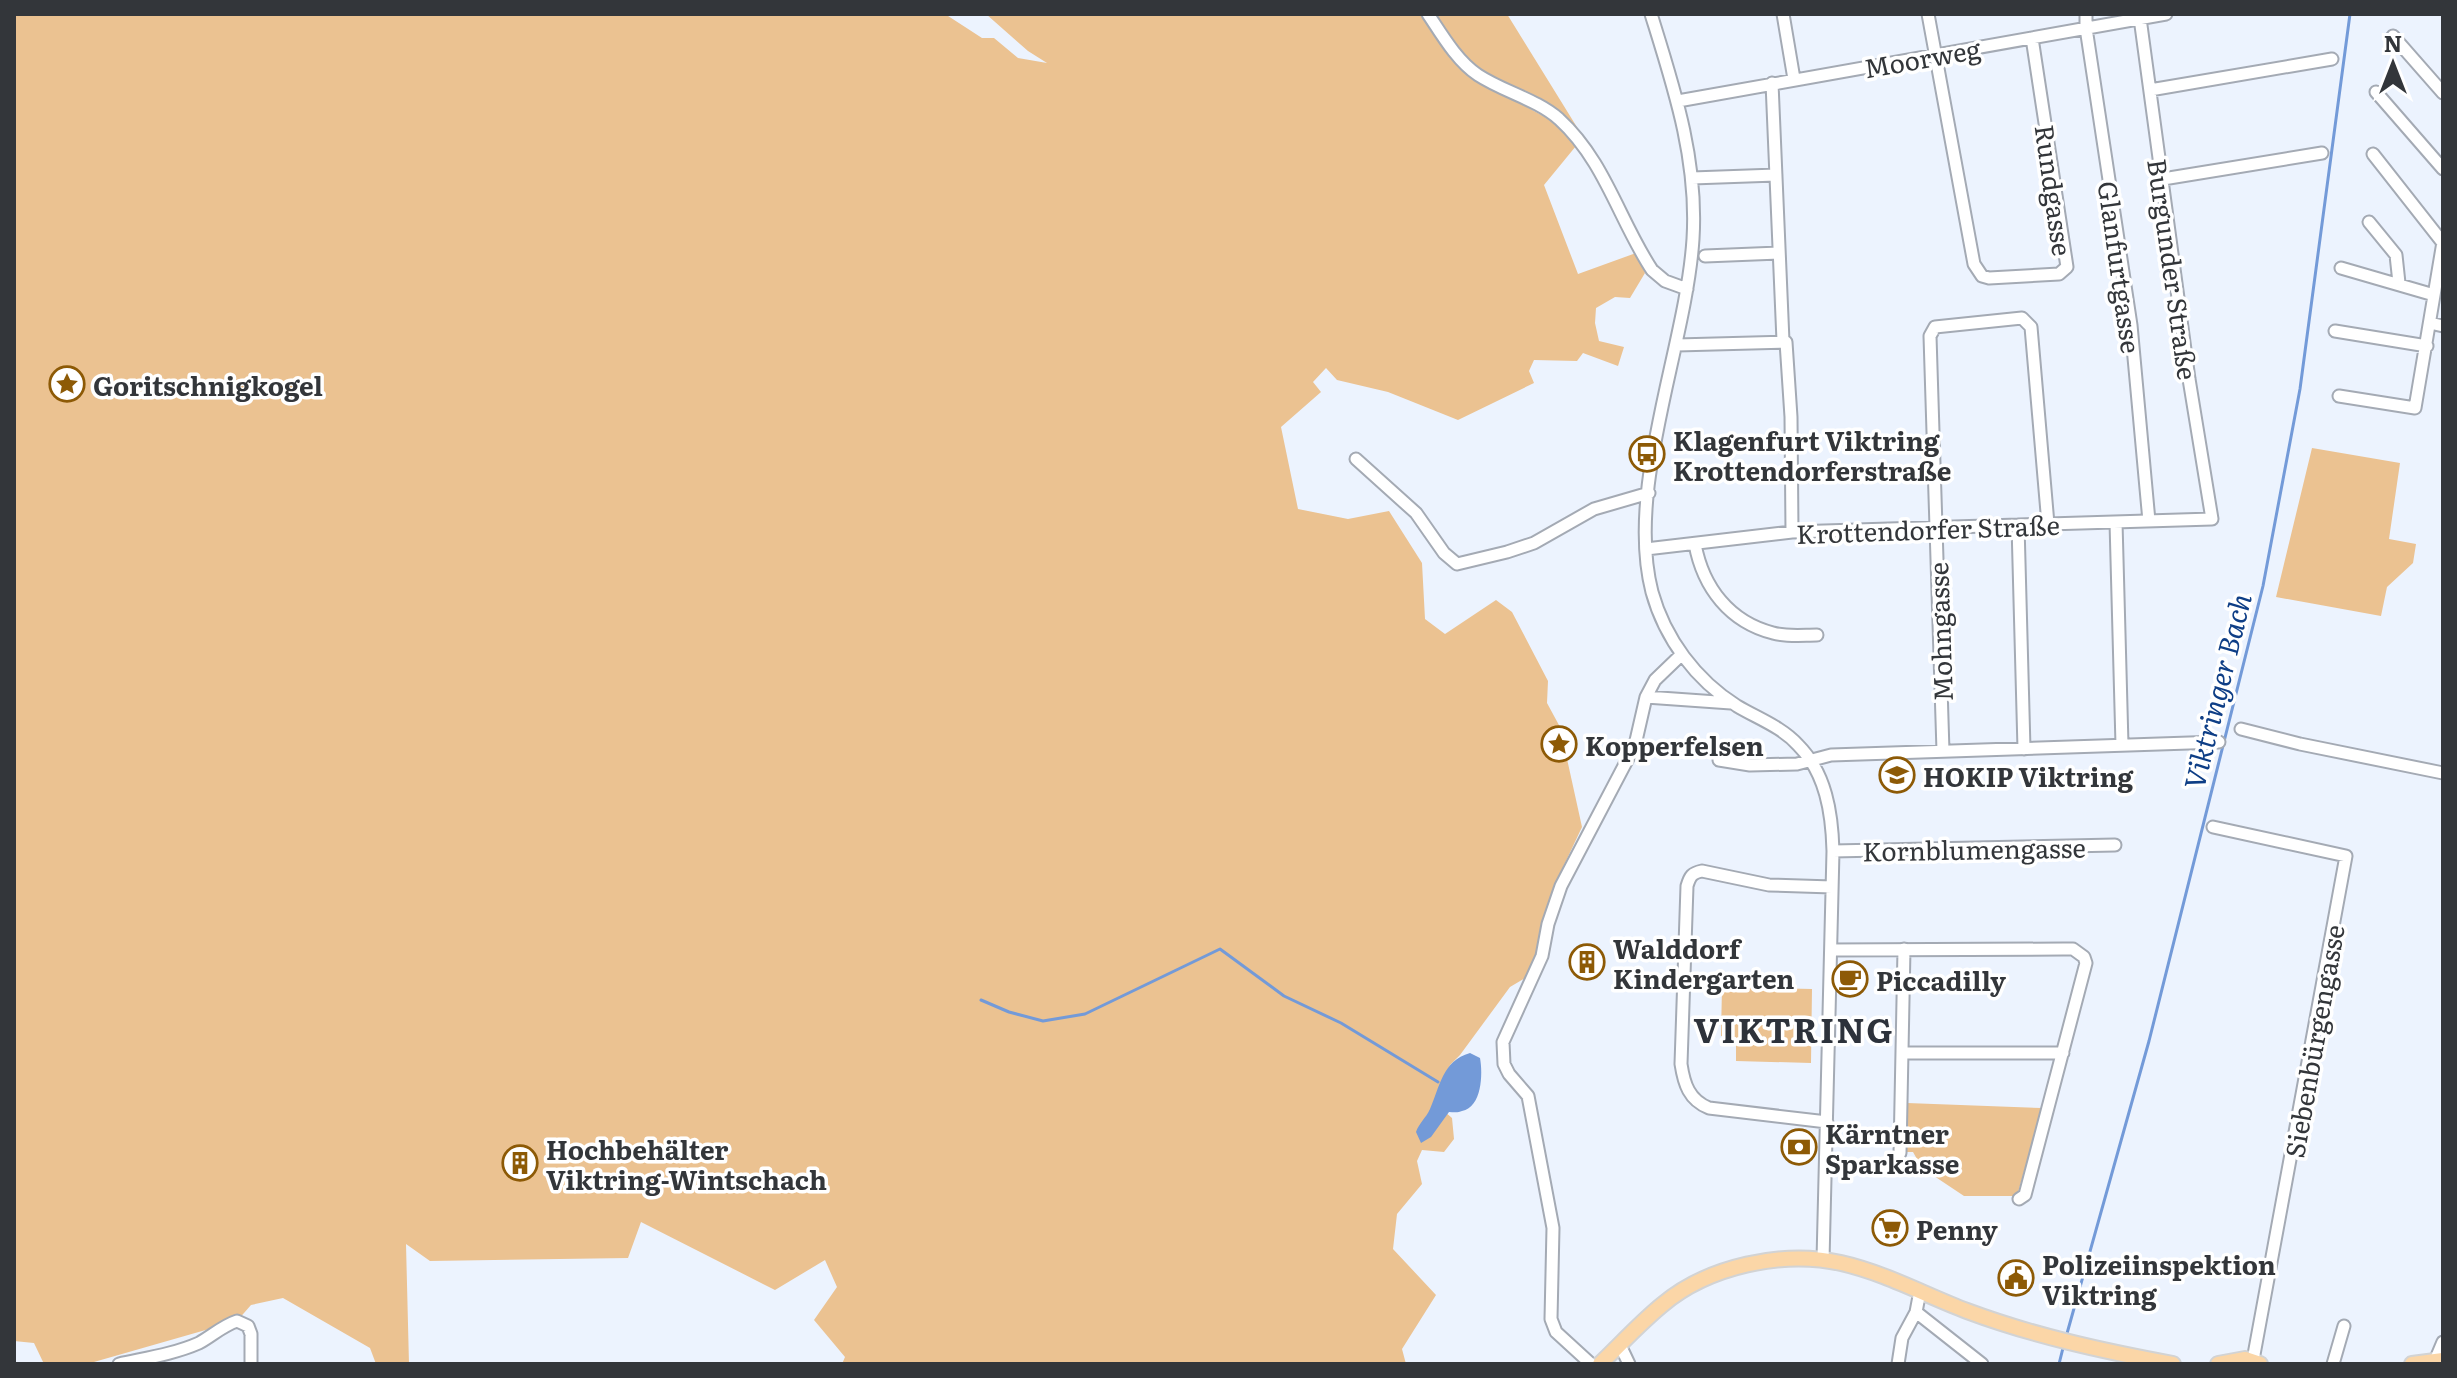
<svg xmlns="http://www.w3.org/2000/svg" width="2457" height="1378" viewBox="0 0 2457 1378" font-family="Literata,serif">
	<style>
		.green { fill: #ebc291 }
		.water { fill: #739ad8 }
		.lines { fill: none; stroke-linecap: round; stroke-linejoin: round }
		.stream { stroke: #739ad8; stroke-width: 3 }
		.minor-casing { stroke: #a4aab4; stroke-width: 15 }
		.major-casing { stroke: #d2d3d4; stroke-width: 18 }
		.minor { stroke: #fff; stroke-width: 11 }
		.major { stroke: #fbd6a7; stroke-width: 14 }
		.labels { text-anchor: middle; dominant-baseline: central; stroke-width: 7; stroke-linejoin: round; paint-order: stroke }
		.street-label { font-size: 26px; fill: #33363a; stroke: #fff }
		.poi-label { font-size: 26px; font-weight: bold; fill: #33363a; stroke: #fff; text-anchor: start }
		.water-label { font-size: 28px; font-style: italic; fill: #0e3e86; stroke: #fff }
		.district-label { font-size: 34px; font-weight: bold; letter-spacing: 2px; fill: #2d323b; stroke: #fff }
	</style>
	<rect width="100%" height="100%" fill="#ecf3fe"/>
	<path class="green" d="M14,14H945L982,38H994L1018,58L1047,63L1028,51L986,14H1420L1454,59L1472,77L1554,122L1576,146L1544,185L1578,274L1636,253L1645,273L1630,298L1615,297L1596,308L1595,323L1599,341L1624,347L1618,366L1583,353L1577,361L1534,360L1529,371L1534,383L1458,420L1388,392L1337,380L1326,368L1313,382L1321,392L1281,427L1298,509L1348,519L1389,511L1422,563L1425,619L1445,634L1496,600L1512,612L1548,681L1547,703L1560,727L1582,827L1558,878L1530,975L1510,987L1460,1055L1450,1065L1437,1105L1452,1118L1454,1139L1444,1152L1422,1150L1417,1161L1422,1184L1397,1214L1393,1249L1436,1295L1402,1349L1406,1364H842L845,1357L814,1320L837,1287L825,1260L775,1290L641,1222L628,1258L430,1261L406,1244L409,1364H376L370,1348L283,1298L251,1305L237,1321L87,1364H44L34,1343L14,1341Z
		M1431,14H1507L1588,145L1470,63Z
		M2312,448L2400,463L2389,539L2416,544L2413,563L2387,587L2381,616L2276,597Z
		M1722,987L1812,989L1811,1063L1736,1061V1037L1721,1036Z
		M1907,1103L2042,1108L2017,1196H1964L1922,1168L1913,1152H1903Z"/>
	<path class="water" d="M1470,1053L1480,1058C1483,1074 1482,1107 1462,1111C1458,1113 1453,1112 1449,1112L1431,1137L1421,1143L1416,1132C1419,1123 1426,1118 1430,1109C1440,1087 1442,1061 1470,1053Z"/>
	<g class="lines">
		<path class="stream" d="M981,1000L1009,1012L1043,1021L1085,1014L1220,949L1284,996L1341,1023L1438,1082
			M2066,1337L2149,1041L2263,586L2300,389L2350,14
			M2059,1364L2064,1344"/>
		<defs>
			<path id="minor" d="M1428,14C1442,35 1457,61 1478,75C1504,92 1536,99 1559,119C1605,161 1619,220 1652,270L1665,281L1687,289
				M1651,14C1674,88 1698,160 1693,239C1686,347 1625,488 1652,592C1665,639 1696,680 1737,706C1757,718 1782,727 1798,745C1826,773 1832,813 1833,851L1823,1260
				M1783,14L1794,79
				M1928,14L1974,264L1982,276L1989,278L2059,274L2067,267L2032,38
				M2086,14V28L2131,325L2149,521
				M2393,36L2443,93
				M1772,83L1783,341
				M2150,90L2332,59
				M2376,92L2443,169
				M1678,101L2166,14
				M2373,154L2443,243
				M1692,178L1776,175
				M2163,179L2322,153
				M2369,222L2396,255L2399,283
				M1705,256L1779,253
				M2341,268L2434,295
				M2430,323L2443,326
				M2335,331L2427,346
				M1677,345L1786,342L1791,417L1792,532
				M2339,396L2415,408L2443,242
				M1356,459L1416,513L1444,553L1457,564L1507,552L1534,543L1594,509L1649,493
				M2116,522L2122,745
				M2018,525L2024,749
				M1695,544C1703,588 1730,622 1773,633C1787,637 1803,635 1817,635
				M1646,549L1792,532L2212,519L2189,379L2140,18
				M1646,697L1655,680L1681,655
				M2241,729L2300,744L2443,773
				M1943,751L1930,336L1935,327L2022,318L2031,327L2048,524
				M1719,760L1750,765L1797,764L1831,755L2219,742
				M2213,827L2346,856L2253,1360
				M1833,851L2115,845
				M1831,950L2063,949H2073L2084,957L2086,963L2025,1195L2019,1199
				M1902,1053H2063
				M1827,1122L1709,1108C1689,1100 1684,1084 1681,1064L1687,886C1690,876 1692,873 1702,871L1769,885L1832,887
				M1900,1153L1904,949
				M1916,1312L1982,1364
				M1620,1345L1629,1364
				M2435,1361L2443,1342
				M119,1364C146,1358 174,1354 199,1343C212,1336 222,1326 237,1321L248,1326L251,1334V1364
				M1591,1364L1556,1332L1551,1319L1553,1228L1528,1096L1509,1074L1504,1064L1503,1042L1542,956L1548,924L1561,886L1635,745L1646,697L1731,703
				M1898,1364L1902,1338L1916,1312L1920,1291
				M2333,1364L2344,1326"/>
			<path id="major" d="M1600,1364C1621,1344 1640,1323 1662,1305C1708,1266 1783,1250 1841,1263C1885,1273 1925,1295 1967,1311C2034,1336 2103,1351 2173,1364
				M2218,1364L2245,1359L2260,1364
				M2412,1364L2443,1360"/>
		</defs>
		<use href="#minor" class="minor-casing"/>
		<use href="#major" class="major-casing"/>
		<use href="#minor" class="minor"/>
		<use href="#major" class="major"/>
	</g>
	<defs>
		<symbol id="sight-ring" viewBox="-11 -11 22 22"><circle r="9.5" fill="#fff" stroke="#8d5a06" stroke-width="1.5"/><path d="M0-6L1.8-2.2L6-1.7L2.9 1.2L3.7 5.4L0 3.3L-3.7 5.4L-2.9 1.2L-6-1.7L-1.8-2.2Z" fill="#8d5a06"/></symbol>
		<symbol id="bus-ring" viewBox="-11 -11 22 22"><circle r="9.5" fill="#fff" stroke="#8d5a06" stroke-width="1.5"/><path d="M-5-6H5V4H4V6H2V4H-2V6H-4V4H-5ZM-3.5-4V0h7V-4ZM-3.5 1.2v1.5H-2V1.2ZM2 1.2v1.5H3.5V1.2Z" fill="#8d5a06"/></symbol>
		<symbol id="school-ring" viewBox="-11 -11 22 22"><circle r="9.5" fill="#fff" stroke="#8d5a06" stroke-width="1.5"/><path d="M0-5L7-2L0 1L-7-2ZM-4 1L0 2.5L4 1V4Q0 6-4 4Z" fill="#8d5a06"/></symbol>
		<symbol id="building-ring" viewBox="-11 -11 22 22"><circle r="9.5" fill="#fff" stroke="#8d5a06" stroke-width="1.5"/><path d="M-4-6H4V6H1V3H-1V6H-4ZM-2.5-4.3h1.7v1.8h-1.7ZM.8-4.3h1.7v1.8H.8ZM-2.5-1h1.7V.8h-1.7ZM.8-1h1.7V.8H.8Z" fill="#8d5a06"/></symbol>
		<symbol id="cafe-ring" viewBox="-11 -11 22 22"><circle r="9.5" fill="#fff" stroke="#8d5a06" stroke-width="1.5"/><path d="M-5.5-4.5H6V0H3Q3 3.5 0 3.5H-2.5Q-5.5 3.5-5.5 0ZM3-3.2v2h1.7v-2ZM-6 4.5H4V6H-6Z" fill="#8d5a06"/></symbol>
		<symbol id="bank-ring" viewBox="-11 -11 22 22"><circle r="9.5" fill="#fff" stroke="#8d5a06" stroke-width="1.5"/><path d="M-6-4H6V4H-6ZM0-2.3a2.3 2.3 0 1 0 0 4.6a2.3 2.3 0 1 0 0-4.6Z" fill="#8d5a06"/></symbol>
		<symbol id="supermarket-ring" viewBox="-11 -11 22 22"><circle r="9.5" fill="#fff" stroke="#8d5a06" stroke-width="1.5"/><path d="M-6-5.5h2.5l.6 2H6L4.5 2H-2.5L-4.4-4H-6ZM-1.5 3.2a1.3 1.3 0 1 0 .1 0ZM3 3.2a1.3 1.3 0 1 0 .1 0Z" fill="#8d5a06"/></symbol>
		<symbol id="civic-ring" viewBox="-11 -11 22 22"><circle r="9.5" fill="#fff" stroke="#8d5a06" stroke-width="1.5"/><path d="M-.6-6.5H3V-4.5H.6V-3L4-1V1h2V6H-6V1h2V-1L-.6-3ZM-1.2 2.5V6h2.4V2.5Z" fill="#8d5a06"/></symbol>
	</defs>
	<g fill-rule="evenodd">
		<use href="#sight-ring" x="47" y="364" width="40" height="40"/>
		<use href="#bus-ring" x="1627" y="434" width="40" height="40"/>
		<use href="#sight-ring" x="1539" y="724" width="40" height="40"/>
		<use href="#school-ring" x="1877" y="755" width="40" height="40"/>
		<use href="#building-ring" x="1567" y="942" width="40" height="40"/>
		<use href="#cafe-ring" x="1830" y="959" width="40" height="40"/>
		<use href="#bank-ring" x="1779" y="1127" width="40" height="40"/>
		<use href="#building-ring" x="500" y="1143" width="40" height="40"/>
		<use href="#supermarket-ring" x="1870" y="1208" width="40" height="40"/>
		<use href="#civic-ring" x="1996" y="1258" width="40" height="40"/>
	</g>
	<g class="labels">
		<g class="street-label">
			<text transform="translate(1922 57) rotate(-10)">Moorweg</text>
			<text transform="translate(2055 190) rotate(82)">Rundgasse</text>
			<text transform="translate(2121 267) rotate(82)">Glanfurtgasse</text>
			<text transform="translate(2174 269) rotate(82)">Burgunder Straße</text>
			<text transform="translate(1928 528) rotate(-2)">Krottendorfer Straße</text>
			<text transform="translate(1939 632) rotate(-92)">Mohngasse</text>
			<text transform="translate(1974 848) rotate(-1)">Kornblumengasse</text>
			<text transform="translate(2313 1041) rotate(-80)">Siebenbürgengasse</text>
		</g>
		<g class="poi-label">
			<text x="93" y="384">Goritschnigkogel</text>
			<text x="1673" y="439">Klagenfurt Viktring<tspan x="1673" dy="30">Krottendorferstraße</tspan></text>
			<text x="1585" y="744">Kopperfelsen</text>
			<text x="1923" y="775">HOKIP Viktring</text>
			<text x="1613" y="947">Walddorf<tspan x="1613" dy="30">Kindergarten</tspan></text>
			<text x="1876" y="979">Piccadilly</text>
			<text x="1825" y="1132">Kärntner<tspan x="1825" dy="30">Sparkasse</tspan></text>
			<text x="546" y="1148">Hochbehälter<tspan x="546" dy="30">Viktring-Wintschach</tspan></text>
			<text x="1916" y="1228">Penny</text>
			<text x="2042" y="1263">Polizeiinspektion<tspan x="2042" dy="30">Viktring</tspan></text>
		</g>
		<g class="water-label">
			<text transform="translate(2216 691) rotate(-76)">Viktringer Bach</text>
		</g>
		<g class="district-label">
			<text x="1794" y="1028">VIKTRING</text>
		</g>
	</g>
	<rect width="2457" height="1378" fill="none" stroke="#33363a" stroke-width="32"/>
	<g transform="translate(2393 64)" stroke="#ffffff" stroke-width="6" paint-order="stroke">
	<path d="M0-6L14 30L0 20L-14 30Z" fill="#33363a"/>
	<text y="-12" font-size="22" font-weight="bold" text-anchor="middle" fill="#33363a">N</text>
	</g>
</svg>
